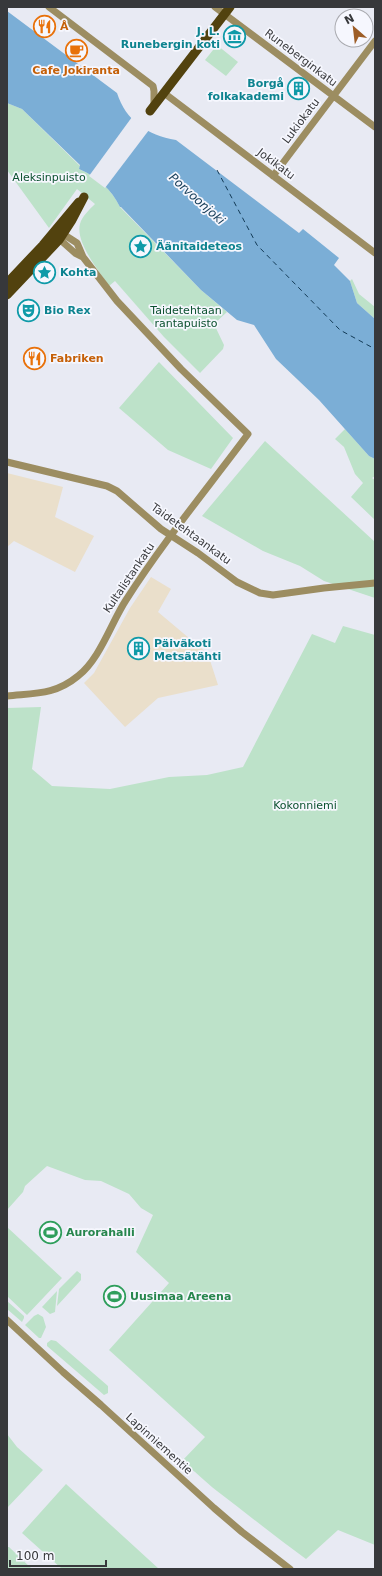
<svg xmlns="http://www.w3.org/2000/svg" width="382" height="1576" viewBox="0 0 382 1576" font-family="'DejaVu Sans',sans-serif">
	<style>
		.education { fill: #eadfcb }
		.green { fill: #bde2c9 }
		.water { fill: #7baed6 }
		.pier { fill: #e8eaf3 }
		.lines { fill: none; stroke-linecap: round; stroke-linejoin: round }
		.ferry { stroke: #133b57; stroke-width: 1; stroke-dasharray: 5 4; stroke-linecap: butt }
		.minor { stroke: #9c8d61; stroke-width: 7 }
		.major { stroke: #52420e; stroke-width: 9 }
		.labels { text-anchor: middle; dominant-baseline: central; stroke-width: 3.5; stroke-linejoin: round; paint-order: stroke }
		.food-label { font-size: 11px; font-weight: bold; fill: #c56008; stroke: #f6f7fe; text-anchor: start }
		.culture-label { font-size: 11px; font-weight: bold; fill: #0d838f; stroke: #f6f7fe; text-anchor: start }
		.street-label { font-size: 11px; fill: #37383b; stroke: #f6f7fe }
		.park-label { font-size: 11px; fill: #0b512f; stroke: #f6f7fe }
		.leisure-label { font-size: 11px; font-weight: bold; fill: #27864d; stroke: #f6f7fe; text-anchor: start }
		.water-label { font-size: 12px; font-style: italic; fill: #133b57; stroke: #f6f7fe }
	</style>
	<rect width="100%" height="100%" fill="#e8eaf3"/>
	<path class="education" d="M7,473L63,487L55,517L94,536L75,572L14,541L7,547Z
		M151,577L171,589L158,612L208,654L218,685L158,698L125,727L84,683L94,673L130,608Z"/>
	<path class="green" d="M217,45L238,62L226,76L205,60Z
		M7,103L22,109L80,166L79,169C98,177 111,189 120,207L201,290L227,312L214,324L224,345L223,349L200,373L164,337L115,281L109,286C99,271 75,242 80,224C82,216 90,209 95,204L77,189L49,228L7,170Z
		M352,279L359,294L375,307V319L357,303L350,281Z
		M159,362L233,438L211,469L168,450L119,408Z
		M345,429L369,456L375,459V476L372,478L375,480V520L351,497L363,483L355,474L344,447L335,439Z
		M265,441L375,542V598L324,581L300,566L263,551L202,516Z
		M343,626L375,635V1545L338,1530L306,1559C276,1537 247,1514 217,1491C205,1482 195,1470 181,1462L205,1437L109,1350L169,1283L136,1252L153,1215L141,1208L129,1194L101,1181L85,1180L47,1166L25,1186L23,1192L7,1210V708L41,707L32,769L52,786L110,789L169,777L207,775L243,767L312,634L335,643Z
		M7,1227L62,1278L27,1315L7,1296Z
		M77,1271L81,1274V1280L57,1306L59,1289Z
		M57,1291L55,1312L50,1314L42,1307Z
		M7,1301L24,1316V1318L22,1322L7,1309Z
		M38,1314L43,1317L46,1327L41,1338H39L25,1325L34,1316Z
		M51,1340L56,1341L108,1386V1393L104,1395L47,1346V1343Z
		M7,1434L17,1447L43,1470L7,1508Z
		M66,1484L159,1569H62L22,1533Z
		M8,1547H9L32,1569H7V1549Z"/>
	<path class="water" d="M7,11L117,93C126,121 147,135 176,140L299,233L303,229L339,258L334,265L350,281L357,303L375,319V459L369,456L319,400L276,359L254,325L237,320L201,290L121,207H120C111,189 98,177 79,169L80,165L22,109L7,103Z"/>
	<path class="pier" d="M132,117L149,130L105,188L89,176Z"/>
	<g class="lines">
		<path class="ferry" d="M217,170L257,245L340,330L375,349"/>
		<path class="minor" d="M49,7L153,86L154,91V106
			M215,7L375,127
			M164,93L375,253
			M273,176L375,41
			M57,237L75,253L83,257
			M7,462L107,486L117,491L161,529L198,553L237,582L260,593L273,595L324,588L375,583
			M7,696C35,693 55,695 78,676C100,659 111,623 126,600C163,542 207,489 248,434L181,369L117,301L83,257L77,243L63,234L58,233
			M7,1320L63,1372L101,1405L214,1508L242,1532L290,1569"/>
		<path class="major" d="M150,111L230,7
			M7,283L43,245L79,202
			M7,295L59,240L72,220L84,197"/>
	</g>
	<defs>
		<symbol id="restaurant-ring" viewBox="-11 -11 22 22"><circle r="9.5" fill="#f6f7fe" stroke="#e8710a" stroke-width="1.5"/><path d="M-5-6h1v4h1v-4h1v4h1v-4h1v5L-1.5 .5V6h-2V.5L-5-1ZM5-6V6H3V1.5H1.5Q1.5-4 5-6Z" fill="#e8710a"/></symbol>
		<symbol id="museum-ring" viewBox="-11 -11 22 22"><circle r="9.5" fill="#f6f7fe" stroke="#0f9aa8" stroke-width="1.5"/><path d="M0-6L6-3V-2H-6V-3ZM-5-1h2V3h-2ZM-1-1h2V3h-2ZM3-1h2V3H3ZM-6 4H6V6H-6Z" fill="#0f9aa8"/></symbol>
		<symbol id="cafe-ring" viewBox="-11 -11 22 22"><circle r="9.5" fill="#f6f7fe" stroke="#e8710a" stroke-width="1.5"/><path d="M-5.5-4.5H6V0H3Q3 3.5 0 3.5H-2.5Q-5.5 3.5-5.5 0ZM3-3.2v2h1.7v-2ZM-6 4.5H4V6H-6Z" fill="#e8710a"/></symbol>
		<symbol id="building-ring" viewBox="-11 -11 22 22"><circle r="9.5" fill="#f6f7fe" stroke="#0f9aa8" stroke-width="1.5"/><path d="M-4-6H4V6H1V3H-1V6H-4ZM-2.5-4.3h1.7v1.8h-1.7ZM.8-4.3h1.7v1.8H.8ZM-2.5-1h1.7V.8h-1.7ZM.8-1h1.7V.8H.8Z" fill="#0f9aa8"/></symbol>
		<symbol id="sight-ring" viewBox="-11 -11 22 22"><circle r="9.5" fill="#f6f7fe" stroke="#0f9aa8" stroke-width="1.5"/><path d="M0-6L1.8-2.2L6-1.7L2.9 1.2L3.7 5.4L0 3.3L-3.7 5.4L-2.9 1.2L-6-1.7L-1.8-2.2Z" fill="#0f9aa8"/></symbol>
		<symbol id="theatre-ring" viewBox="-11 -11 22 22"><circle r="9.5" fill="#f6f7fe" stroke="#0f9aa8" stroke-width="1.5"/><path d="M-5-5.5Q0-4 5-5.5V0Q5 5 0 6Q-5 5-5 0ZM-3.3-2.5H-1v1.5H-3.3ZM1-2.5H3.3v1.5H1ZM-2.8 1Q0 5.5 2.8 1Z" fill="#0f9aa8"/></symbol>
		<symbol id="stadium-ring" viewBox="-11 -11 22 22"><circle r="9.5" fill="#f6f7fe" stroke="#2e9e5b" stroke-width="1.5"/><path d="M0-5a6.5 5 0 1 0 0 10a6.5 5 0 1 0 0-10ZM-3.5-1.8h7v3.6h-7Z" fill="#2e9e5b"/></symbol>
	</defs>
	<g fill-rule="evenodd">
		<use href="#restaurant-ring" x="32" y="14" width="25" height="25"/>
		<use href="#museum-ring" x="222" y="24" width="25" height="25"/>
		<use href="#cafe-ring" x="64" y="38" width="25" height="25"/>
		<use href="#building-ring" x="286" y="76" width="25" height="25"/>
		<use href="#sight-ring" x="128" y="234" width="25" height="25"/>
		<use href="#sight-ring" x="32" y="260" width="25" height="25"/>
		<use href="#theatre-ring" x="16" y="298" width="25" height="25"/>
		<use href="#restaurant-ring" x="22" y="346" width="25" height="25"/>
		<use href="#building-ring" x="126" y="636" width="25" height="25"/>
		<use href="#stadium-ring" x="38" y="1220" width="25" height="25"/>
		<use href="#stadium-ring" x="102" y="1284" width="25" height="25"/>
	</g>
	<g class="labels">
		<g class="food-label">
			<text x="60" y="26">Å</text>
			<text x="76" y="70" text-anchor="middle">Cafe Jokiranta</text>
			<text x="50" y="358">Fabriken</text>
		</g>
		<g class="culture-label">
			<text x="220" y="31" text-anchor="end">J. L.<tspan x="220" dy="13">Runebergin koti</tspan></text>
			<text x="284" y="83" text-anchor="end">Borgå<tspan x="284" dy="13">folkakademi</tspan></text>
			<text x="156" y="246">Äänitaideteos</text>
			<text x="60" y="272">Kohta</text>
			<text x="44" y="310">Bio Rex</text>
			<text x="154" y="643">Päiväkoti<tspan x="154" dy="13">Metsätähti</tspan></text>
		</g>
		<g class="street-label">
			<text transform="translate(301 58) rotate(37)">Runeberginkatu</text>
			<text transform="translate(301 121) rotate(-53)">Lukiokatu</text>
			<text transform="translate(276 164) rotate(37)">Jokikatu</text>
			<text transform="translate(191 534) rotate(36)">Taidetehtaankatu</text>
			<text transform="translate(129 578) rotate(-56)">Kultalistankatu</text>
			<text transform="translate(159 1444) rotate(42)">Lapinniementie</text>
		</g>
		<g class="park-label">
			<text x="49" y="177">Aleksinpuisto</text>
			<text x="186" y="310">Taidetehtaan<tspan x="186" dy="13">rantapuisto</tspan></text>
			<text x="305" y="805">Kokonniemi</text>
		</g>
		<g class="leisure-label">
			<text x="66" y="1232">Aurorahalli</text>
			<text x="130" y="1296">Uusimaa Areena</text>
		</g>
		<g class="water-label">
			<text transform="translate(197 199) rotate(42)">Porvoonjoki</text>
		</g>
	</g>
	<rect width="382" height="1576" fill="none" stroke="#37383b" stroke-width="16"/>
	<g transform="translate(354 28) rotate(332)"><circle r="19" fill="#f6f7fe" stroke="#aaabb0"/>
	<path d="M0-3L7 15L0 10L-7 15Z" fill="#9d5d27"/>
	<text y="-6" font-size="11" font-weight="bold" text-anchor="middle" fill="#37383b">N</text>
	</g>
	<path d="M10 1560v6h96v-6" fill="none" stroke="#37383b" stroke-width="2"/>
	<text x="16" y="1560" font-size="12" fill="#37383b" stroke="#f6f7fe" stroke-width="3" paint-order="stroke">100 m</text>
</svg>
